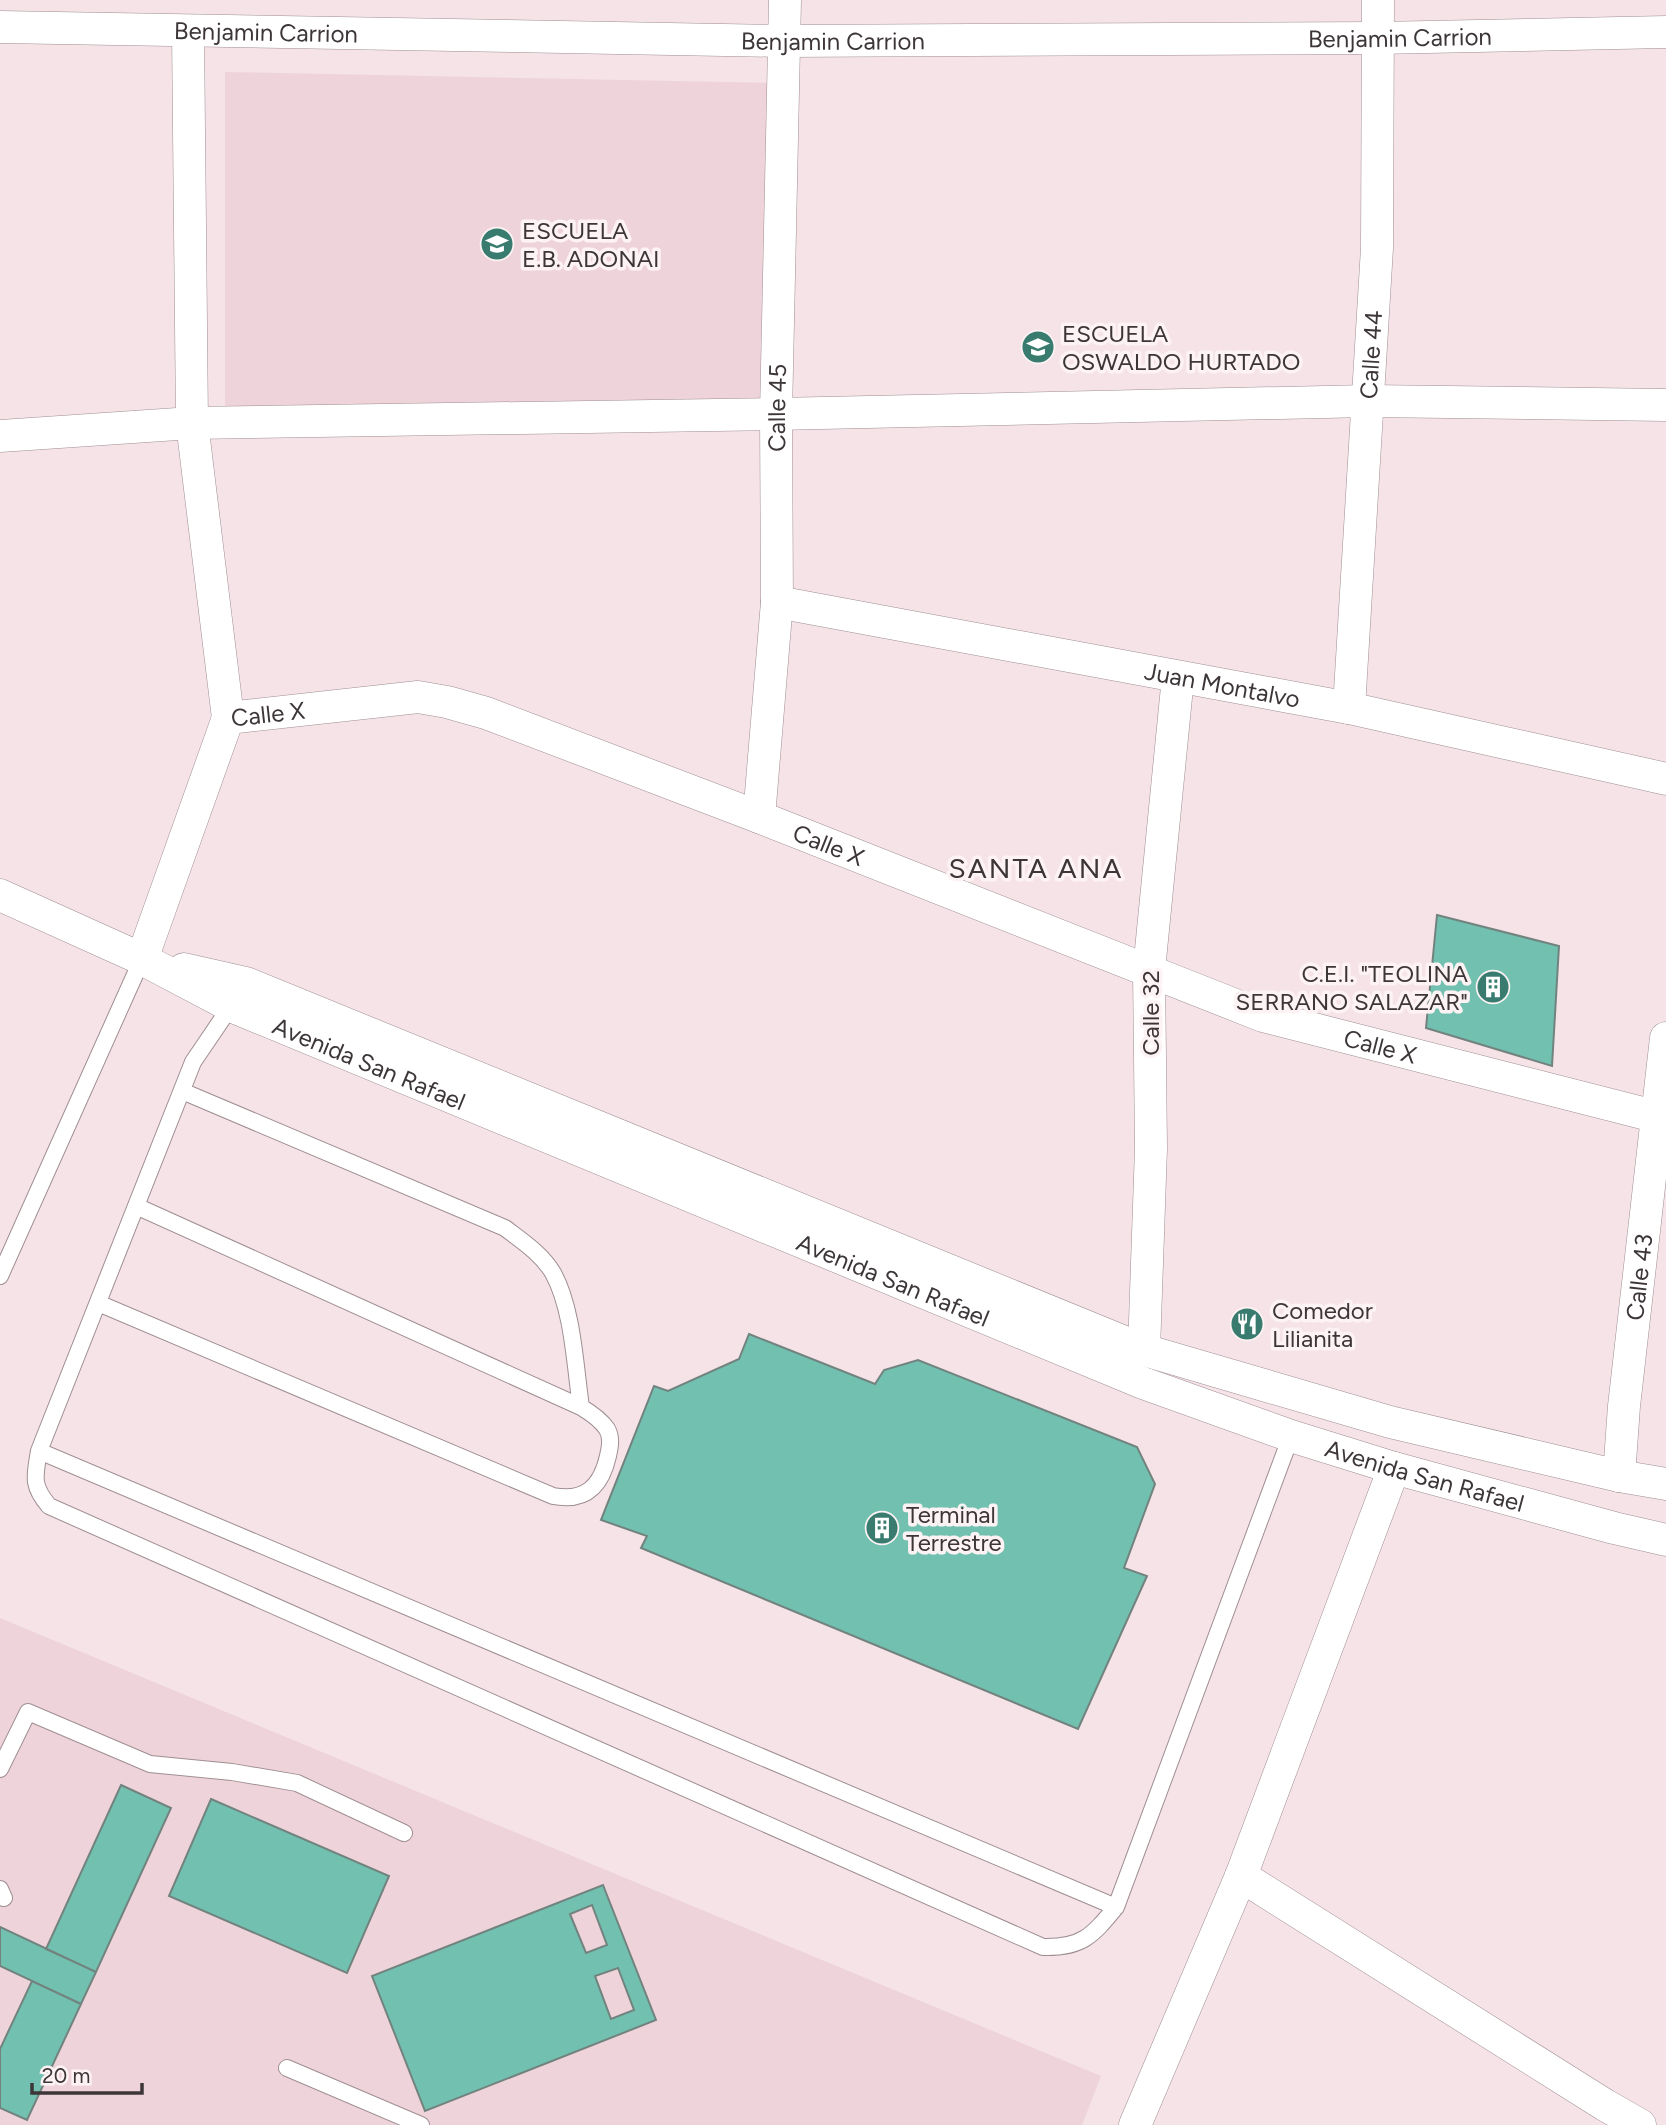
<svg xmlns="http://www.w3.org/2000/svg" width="1666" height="2125" viewBox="0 0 1666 2125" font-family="Figtree,sans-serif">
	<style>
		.built { fill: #eed4da }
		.building { fill: #72c0af; stroke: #72837f; stroke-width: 2; fill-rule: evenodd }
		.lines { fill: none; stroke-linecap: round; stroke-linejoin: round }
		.service-casing { stroke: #9f8e92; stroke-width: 18 }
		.minor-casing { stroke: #9f8e92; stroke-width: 33 }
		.service { stroke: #fff; stroke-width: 16 }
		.minor { stroke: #fff; stroke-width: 32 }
		.labels { text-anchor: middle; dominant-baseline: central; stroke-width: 7; stroke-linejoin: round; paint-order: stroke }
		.street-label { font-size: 24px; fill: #3d3638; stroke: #fdf2f4 }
		.poi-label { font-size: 24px; fill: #3d3638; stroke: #fdf2f4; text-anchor: start }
		.quarter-label { font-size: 28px; letter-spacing: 2px; fill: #3d3638; stroke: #fdf2f4 }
	</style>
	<rect width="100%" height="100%" fill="#f5e3e7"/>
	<path class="built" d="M225,72L771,83L766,405L225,413Z
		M0,1618L1101,2076L1082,2125H0Z"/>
	<path class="building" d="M1437,915L1559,946L1552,1066L1426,1028Z
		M749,1334L875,1384L884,1370L918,1360L1137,1447L1155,1484L1124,1568L1147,1576L1078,1729L641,1548L647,1536L601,1520L654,1386L668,1391L739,1359Z
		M121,1785L171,1808L96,1972L46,1949Z
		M211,1799L389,1876L347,1973L169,1896Z
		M603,1885L656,2020L425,2111L372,1976ZM592,1905L607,1945L586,1953L570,1914ZM618,1968L634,2010L611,2019L595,1976Z
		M0,1927L96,1972L81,2004L0,1966Z
		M32,1981L81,2004L27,2120L0,2108V2049Z"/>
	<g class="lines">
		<defs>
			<path id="service" d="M231,1006L193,1062L39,1451C35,1476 31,1485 49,1506L1043,1947C1082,1948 1092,1936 1116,1907L1291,1436
				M182,1091L505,1228C522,1241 542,1254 553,1273C573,1309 575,1366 581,1407
				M0,1276L142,959
				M98,1303L553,1496C585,1502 601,1487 608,1456C610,1447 612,1438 607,1429C601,1420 591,1413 581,1407L136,1206
				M39,1451L1116,1907
				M0,1769L28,1712L150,1764L232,1772L297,1783L404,1833
				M0,1889L4,1898
				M287,2068L421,2125"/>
			<g id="minor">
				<path id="s1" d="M0,27L784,41L1378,38L1666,32"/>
				<path d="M188,31L192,423L228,718"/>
				<path d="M0,436L192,423L776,414L1368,401L1666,405"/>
				<path id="s2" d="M777,602L1349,708L1666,779"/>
				<path id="s3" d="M1349,708L1377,248L1378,0"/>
				<path id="s4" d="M759,817L777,602L776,414L785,0"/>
				<path id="s5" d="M0,895L142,959L231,1006L1143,1383L1291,1436L1394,1468L1614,1528L1666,1540"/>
				<path id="s6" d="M142,959L228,718L418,697L447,702L486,713L759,817L1263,1016L1666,1119"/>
				<path d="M184,969L246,983L1144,1350L1390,1422L1619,1476L1666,1484"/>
				<path d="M1144,1350L1151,1148L1149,970L1178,677"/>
				<path id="s7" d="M1619,1476L1624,1406L1666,1038"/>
				<path d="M1241,1876L1605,2105L1640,2125"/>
				<path d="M1135,2125L1241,1876L1394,1468"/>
			</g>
		</defs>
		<use href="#service" class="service-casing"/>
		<use href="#minor" class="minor-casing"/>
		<use href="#service" class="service"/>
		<use href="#minor" class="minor"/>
	</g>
	<defs>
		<symbol id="school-disc" viewBox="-11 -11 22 22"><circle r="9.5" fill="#397c6f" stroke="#fdf2f4"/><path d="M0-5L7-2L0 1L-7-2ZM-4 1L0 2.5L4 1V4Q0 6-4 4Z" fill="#fff"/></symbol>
		<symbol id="building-disc" viewBox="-11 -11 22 22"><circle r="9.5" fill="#397c6f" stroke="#fdf2f4"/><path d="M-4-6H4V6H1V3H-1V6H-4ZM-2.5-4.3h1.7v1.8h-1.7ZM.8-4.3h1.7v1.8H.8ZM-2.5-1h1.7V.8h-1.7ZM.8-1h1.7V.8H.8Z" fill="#fff"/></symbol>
		<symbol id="restaurant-disc" viewBox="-11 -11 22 22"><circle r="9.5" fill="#397c6f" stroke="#fdf2f4"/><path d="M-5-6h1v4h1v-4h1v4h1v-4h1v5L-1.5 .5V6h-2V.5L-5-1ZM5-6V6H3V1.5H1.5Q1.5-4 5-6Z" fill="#fff"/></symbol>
	</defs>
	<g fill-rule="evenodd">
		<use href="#school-disc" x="478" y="225" width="38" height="38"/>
		<use href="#school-disc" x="1019" y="328" width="38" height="38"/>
		<use href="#building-disc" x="1474" y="968" width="38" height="38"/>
		<use href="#restaurant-disc" x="1228" y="1305" width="38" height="38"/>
		<use href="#building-disc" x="863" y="1509" width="38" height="38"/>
	</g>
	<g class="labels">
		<g class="street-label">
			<text stroke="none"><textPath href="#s1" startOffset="266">Benjamin Carrion</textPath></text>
			<text stroke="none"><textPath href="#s1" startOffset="1400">Benjamin Carrion</textPath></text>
			<text stroke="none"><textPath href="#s1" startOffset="833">Benjamin Carrion</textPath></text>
			<text stroke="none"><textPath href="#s3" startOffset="354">Calle 44</textPath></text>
			<text stroke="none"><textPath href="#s4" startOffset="410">Calle 45</textPath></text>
			<text stroke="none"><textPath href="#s2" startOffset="453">Juan Montalvo</textPath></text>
			<text stroke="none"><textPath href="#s6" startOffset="296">Calle X</textPath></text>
			<text stroke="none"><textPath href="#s6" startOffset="884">Calle X</textPath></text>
			<text transform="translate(1150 1013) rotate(-90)">Calle 32</text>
			<text stroke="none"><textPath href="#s6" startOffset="1472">Calle X</textPath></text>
			<text stroke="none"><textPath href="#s5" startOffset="406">Avenida San Rafael</textPath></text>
			<text stroke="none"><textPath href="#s7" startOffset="200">Calle 43</textPath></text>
			<text stroke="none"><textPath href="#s5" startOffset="973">Avenida San Rafael</textPath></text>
			<text stroke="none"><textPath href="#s5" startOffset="1540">Avenida San Rafael</textPath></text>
		</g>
		<g class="poi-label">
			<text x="522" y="230">ESCUELA<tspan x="522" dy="28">E.B. ADONAI</tspan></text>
			<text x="1062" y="333">ESCUELA<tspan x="1062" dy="28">OSWALDO HURTADO</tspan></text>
			<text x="1468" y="973" text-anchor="end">C.E.I. "TEOLINA<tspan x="1468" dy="28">SERRANO SALAZAR"</tspan></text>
			<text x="1272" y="1310">Comedor<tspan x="1272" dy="28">Lilianita</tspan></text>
			<text x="906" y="1514">Terminal<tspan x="906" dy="28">Terrestre</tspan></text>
		</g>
		<g class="quarter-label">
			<text x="1036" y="868">SANTA ANA</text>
		</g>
	</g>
	<path d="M32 2083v10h110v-10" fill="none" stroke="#3d3638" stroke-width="3.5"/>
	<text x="42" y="2083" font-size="21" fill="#3d3638" stroke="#fdf2f4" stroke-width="5" paint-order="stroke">20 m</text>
</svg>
